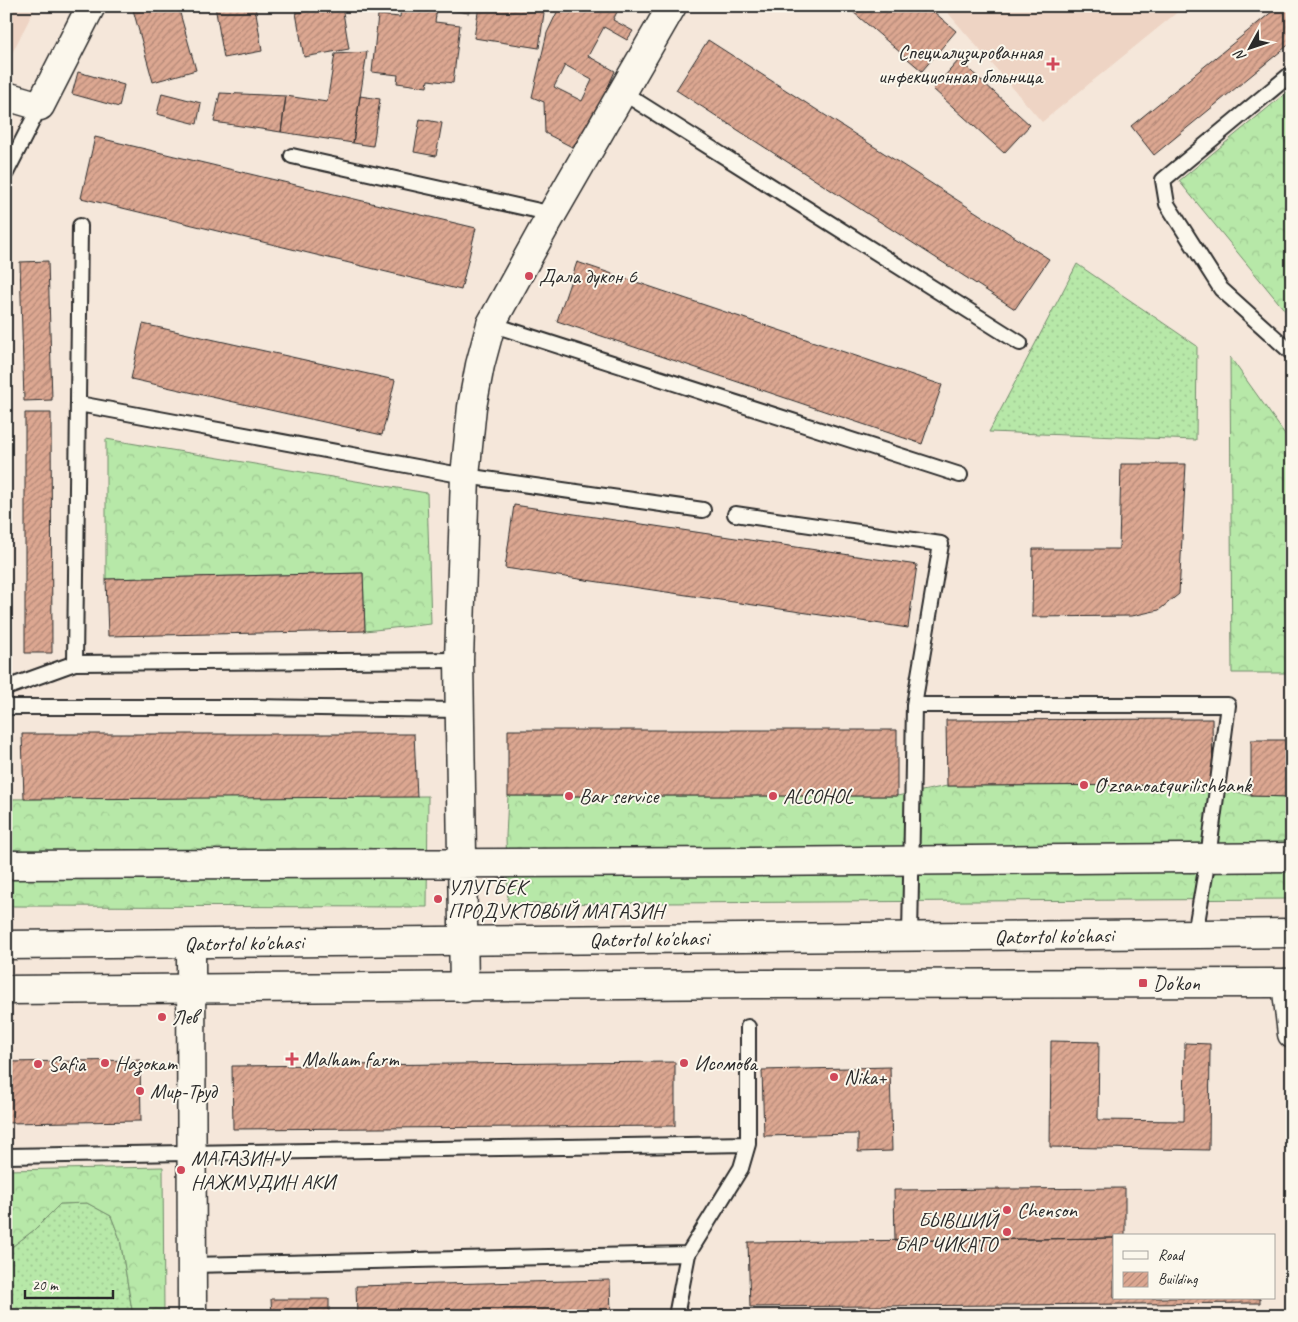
<svg xmlns="http://www.w3.org/2000/svg" width="1298" height="1322" viewBox="0 0 1298 1322" font-family="Caveat,sans-serif">
	<style>
		.built { fill: #eed4c4 }
		.grass { fill: url(#grass-dots); stroke: #718a6a }
		.forest { fill: url(#forest-crowns); stroke: #718a6a }
		.building { fill: url(#building-hatch); stroke: #2b2b2b; fill-rule: evenodd }
		.lines { fill: none; stroke-linecap: round; stroke-linejoin: round }
		.lane-casing { stroke: #2b2b2b; stroke-width: 18 }
		.street-casing { stroke: #2b2b2b; stroke-width: 31 }
		.secondary-casing { stroke: #2b2b2b; stroke-width: 31 }
		.lane { stroke: #fbf7ec; stroke-width: 14 }
		.street { stroke: #fbf7ec; stroke-width: 28 }
		.secondary { stroke: #fbf7ec; stroke-width: 28 }
		.poi-dot { fill: #d1495b; stroke: #fbf7ec; stroke-width: 2 }
		.labels { text-anchor: middle; dominant-baseline: central; stroke-width: 4; stroke-linejoin: round; paint-order: stroke }
		.poi-label { font-size: 21px; fill: #2b2b2b; stroke: #fbf7ec; text-anchor: start }
		.street-label { font-size: 21px; fill: #2b2b2b; stroke: #fbf7ec }
	</style>
	<defs>
		<pattern id="grass-dots" width="8" height="8" patternUnits="userSpaceOnUse" patternTransform="scale(1.25)"><rect width="8" height="8" fill="#b7e8a8"/><path d="M2 2h.1M6 6h.1" fill="none" stroke="#9ec791" stroke-width="1.8" stroke-linecap="round"/></pattern>
		<pattern id="forest-crowns" width="20" height="18" patternUnits="userSpaceOnUse" patternTransform="scale(1.25)"><rect width="20" height="18" fill="#b7e8a8"/><path d="M2 6a3 3 0 1 1 6 0M12 15a3 3 0 1 1 6 0" fill="none" stroke="#9ec791"/></pattern>
		<pattern id="building-hatch" width="6" height="6" patternUnits="userSpaceOnUse" patternTransform="scale(1.25)"><rect width="6" height="6" fill="#dca791"/><path d="M-1 1l2-2M0 6l6-6M5 7l2-2" fill="none" stroke="#b38877"/></pattern>
	</defs>
	<rect width="100%" height="100%" fill="#f5e7da"/>
	<filter id="ink" filterUnits="userSpaceOnUse"><feTurbulence type="fractalNoise" baseFrequency=".02" numOctaves="2"/><feDisplacementMap in="SourceGraphic" scale="10" xChannelSelector="R" yChannelSelector="G"/><feConvolveMatrix kernelMatrix="1 2 1 2 8 2 1 2 1" color-interpolation-filters="sRGB"/></filter>
	<g filter="url(#ink)">
		<path class="built" d="M6,6H36L6,65Z
			M942,6H1185L1042,122Z"/>
		<path class="grass" d="M1077,264L1197,346L1196,440L989,432Z
			M87,1203L111,1216L120,1239L133,1316H6V1250L9,1249L34,1230L60,1204Z"/>
		<path class="forest" d="M1292,88V319L1179,181Z
			M6,230H9V338H6Z
			M1230,357L1292,444V673H1232Z
			M106,439L427,493L431,624L365,631L363,573L106,579Z
			M1213,785L1251,796L1292,797V899L508,904L506,837L508,796H897L947,786Z
			M428,796L427,907L6,906V799Z
			M163,1167L164,1316H133L120,1239L111,1216L87,1203L60,1204L34,1230L9,1249L6,1250V1170Z"/>
		<path class="building" d="M132,6H178L196,70L153,82Z
			M215,6H255L262,51L224,58Z
			M295,6H335L296,13Z
			M335,6H342L349,49L304,57L296,13Z
			M401,6H442V9L437,8L435,22L460,25L453,83L428,80L427,87L397,83L398,75L372,72L378,15L400,17Z
			M442,6H470L469,13L442,9Z
			M479,6H545L539,48L474,38Z
			M560,6H620L613,20L633,31L627,40L604,27L588,56L615,71L594,119L572,147L545,133L544,102L532,97L547,33ZM565,65L592,80L582,101L554,87Z
			M846,6H927L956,31L922,71Z
			M1279,6H1292V42L1154,155L1131,126Z
			M708,40L1049,259L1015,309L676,90Z
			M367,52L353,143L281,132L286,96L327,102L335,54Z
			M959,60L1030,125L1004,153L933,89Z
			M78,72L124,85L119,107L72,94Z
			M162,93L201,103L197,124L157,114Z
			M220,93L286,96L281,132L214,122Z
			M360,96L380,99L373,146L353,143Z
			M420,119L442,123L436,156L414,152Z
			M95,137L476,228L461,290L81,198Z
			M48,261L52,400L24,401L20,262Z
			M577,262L942,385L922,444L557,321Z
			M143,324L395,380L382,435L131,379Z
			M25,413H51L52,653H25Z
			M1121,464H1186L1179,594L1159,610L1132,616L1032,617L1033,549H1119Z
			M514,505L917,565L908,628L505,568Z
			M363,573L365,631L108,636L106,579Z
			M1212,719L1213,785L947,786L946,720Z
			M508,730H897V796H508Z
			M22,734H414L417,797L24,799Z
			M1251,740H1292V797L1251,796Z
			M1051,1041L1099,1042L1098,1120L1184,1121L1185,1043L1210,1044L1209,1150L1050,1147Z
			M140,1060L141,1121L6,1123V1062Z
			M675,1062V1126L233,1129L232,1066Z
			M890,1067L892,1151L858,1152V1134L764,1136L762,1070Z
			M1125,1188V1236H1114V1238L895,1241L894,1190Z
			M1114,1238V1298H1260V1303L750,1307L748,1242Z
			M610,1280L611,1316H357L356,1286Z
			M271,1299H329V1316H272Z"/>
		<g class="lines">
			<defs>
				<path id="lane" d="M1292,73L1163,180L1167,204L1221,289L1292,353
					M622,92L1020,343
					M292,156L553,214
					M6,173L40,106
					M80,226L75,663L459,660
					M491,324L960,475
					M79,404L465,476L703,510
					M735,514L941,544L914,705L910,937
					M6,688L75,663
					M914,705H1228L1208,858L1195,934
					M6,707H251L459,710
					M6,1156L748,1144
					M191,1265L688,1254
					M676,1316L688,1254L741,1168L748,1144V1027"/>
				<path id="street" d="M6,96L40,106L91,6
					M6,865L752,862L1292,857
					M191,944L192,1316
					M1286,983L1292,1034
					M464,988L459,660L465,476L472,407L480,365L491,324L544,228L672,6"/>
				<path id="secondary" d="M6,945L1292,933
					M6,990L752,984L1292,983"/>
			</defs>
			<use href="#lane" class="lane-casing"/>
			<use href="#street" class="street-casing"/>
			<use href="#secondary" class="secondary-casing"/>
			<use href="#lane" class="lane"/>
			<use href="#street" class="street"/>
			<use href="#secondary" class="secondary"/>
		</g>
	</g>
	<g class="poi-dot">
		<path d="M1050.5 56.5h5v5h5v5h-5v5h-5v-5h-5v-5h5z"/>
		<circle cx="529" cy="276" r="5"/>
		<circle cx="1084" cy="785" r="5"/>
		<circle cx="569" cy="796" r="5"/>
		<circle cx="773" cy="796" r="5"/>
		<circle cx="438" cy="899" r="5"/>
		<rect x="1138" y="978" width="10" height="10" rx="2.5"/>
		<circle cx="162" cy="1017" r="5"/>
		<path d="M289.5 1051.5h5v5h5v5h-5v5h-5v-5h-5v-5h5z"/>
		<circle cx="105" cy="1063" r="5"/>
		<circle cx="684" cy="1063" r="5"/>
		<circle cx="38" cy="1064" r="5"/>
		<circle cx="834" cy="1077" r="5"/>
		<circle cx="140" cy="1091" r="5"/>
		<circle cx="181" cy="1170" r="5"/>
		<circle cx="1007" cy="1210" r="5"/>
		<circle cx="1007" cy="1232" r="5"/>
	</g>
	<g class="labels">
		<g class="poi-label">
			<text x="1042" y="52" text-anchor="end">Специализированная<tspan x="1042" dy="24">инфекционная больница</tspan></text>
			<text x="539" y="276">Дала дукон 6</text>
			<text x="1094" y="785">Oʻzsanoatqurilishbank</text>
			<text x="579" y="796">Bar service</text>
			<text x="783" y="796">ALCOHOL</text>
			<text x="448" y="887">УЛУГБЕК<tspan x="448" dy="24">ПРОДУКТОВЫЙ МАГАЗИН</tspan></text>
			<text x="1153" y="983">Do'kon</text>
			<text x="172" y="1017">Лев</text>
			<text x="302" y="1059">Malham farm</text>
			<text x="115" y="1063">Назокат</text>
			<text x="694" y="1063">Исомова</text>
			<text x="48" y="1064">Safia</text>
			<text x="844" y="1077">Nika+</text>
			<text x="150" y="1091">Мир-Труд</text>
			<text x="191" y="1158">МАГАЗИН У<tspan x="191" dy="24">НАЖМУДИН АКИ</tspan></text>
			<text x="1017" y="1210">Chenson</text>
			<text x="997" y="1220" text-anchor="end">БЫВШИЙ<tspan x="997" dy="24">БАР ЧИКАГО</tspan></text>
		</g>
		<g class="street-label">
			<text transform="translate(1054 936) rotate(-1)">Qatortol ko'chasi</text>
			<text transform="translate(649 939) rotate(-1)">Qatortol ko'chasi</text>
			<text transform="translate(244 943) rotate(-1)">Qatortol ko'chasi</text>
		</g>
	</g>
	<rect width="1298" height="1322" fill="none" stroke="#fbf7ec" stroke-width="25"/>
	<rect x="12" y="12" width="1273" height="1297" fill="none" stroke="#2b2b2b" stroke-width="2" filter="url(#ink)"/>
	<rect x="1113" y="1234" width="162" height="65" fill="#fbf7ec" stroke="#a8a59f"/>
	<rect x="1123" y="1251" width="25" height="8" fill="#fbf7ec" stroke="#a8a59f"/>
	<text x="1158" y="1260" font-size="15" fill="#2b2b2b">Road</text>
	<rect x="1123" y="1272" width="25" height="15" fill="url(#building-hatch)" stroke="#a8a59f"/>
	<text x="1158" y="1284" font-size="15" fill="#2b2b2b">Building</text>
	<g transform="translate(1250 48) rotate(230)" stroke="#fbf7ec" stroke-width="4" paint-order="stroke">
	<path d="M0-4L9 19L0 12L-9 19Z" fill="#2b2b2b"/>
	<text y="-8" font-size="14" font-weight="bold" text-anchor="middle" fill="#2b2b2b">N</text>
	</g>
	<path d="M25 1290v8h88v-8" fill="none" stroke="#2b2b2b" stroke-width="2.5"/>
	<text x="32" y="1290" font-size="15" fill="#2b2b2b" stroke="#fbf7ec" stroke-width="4" paint-order="stroke">20 m</text>
</svg>
